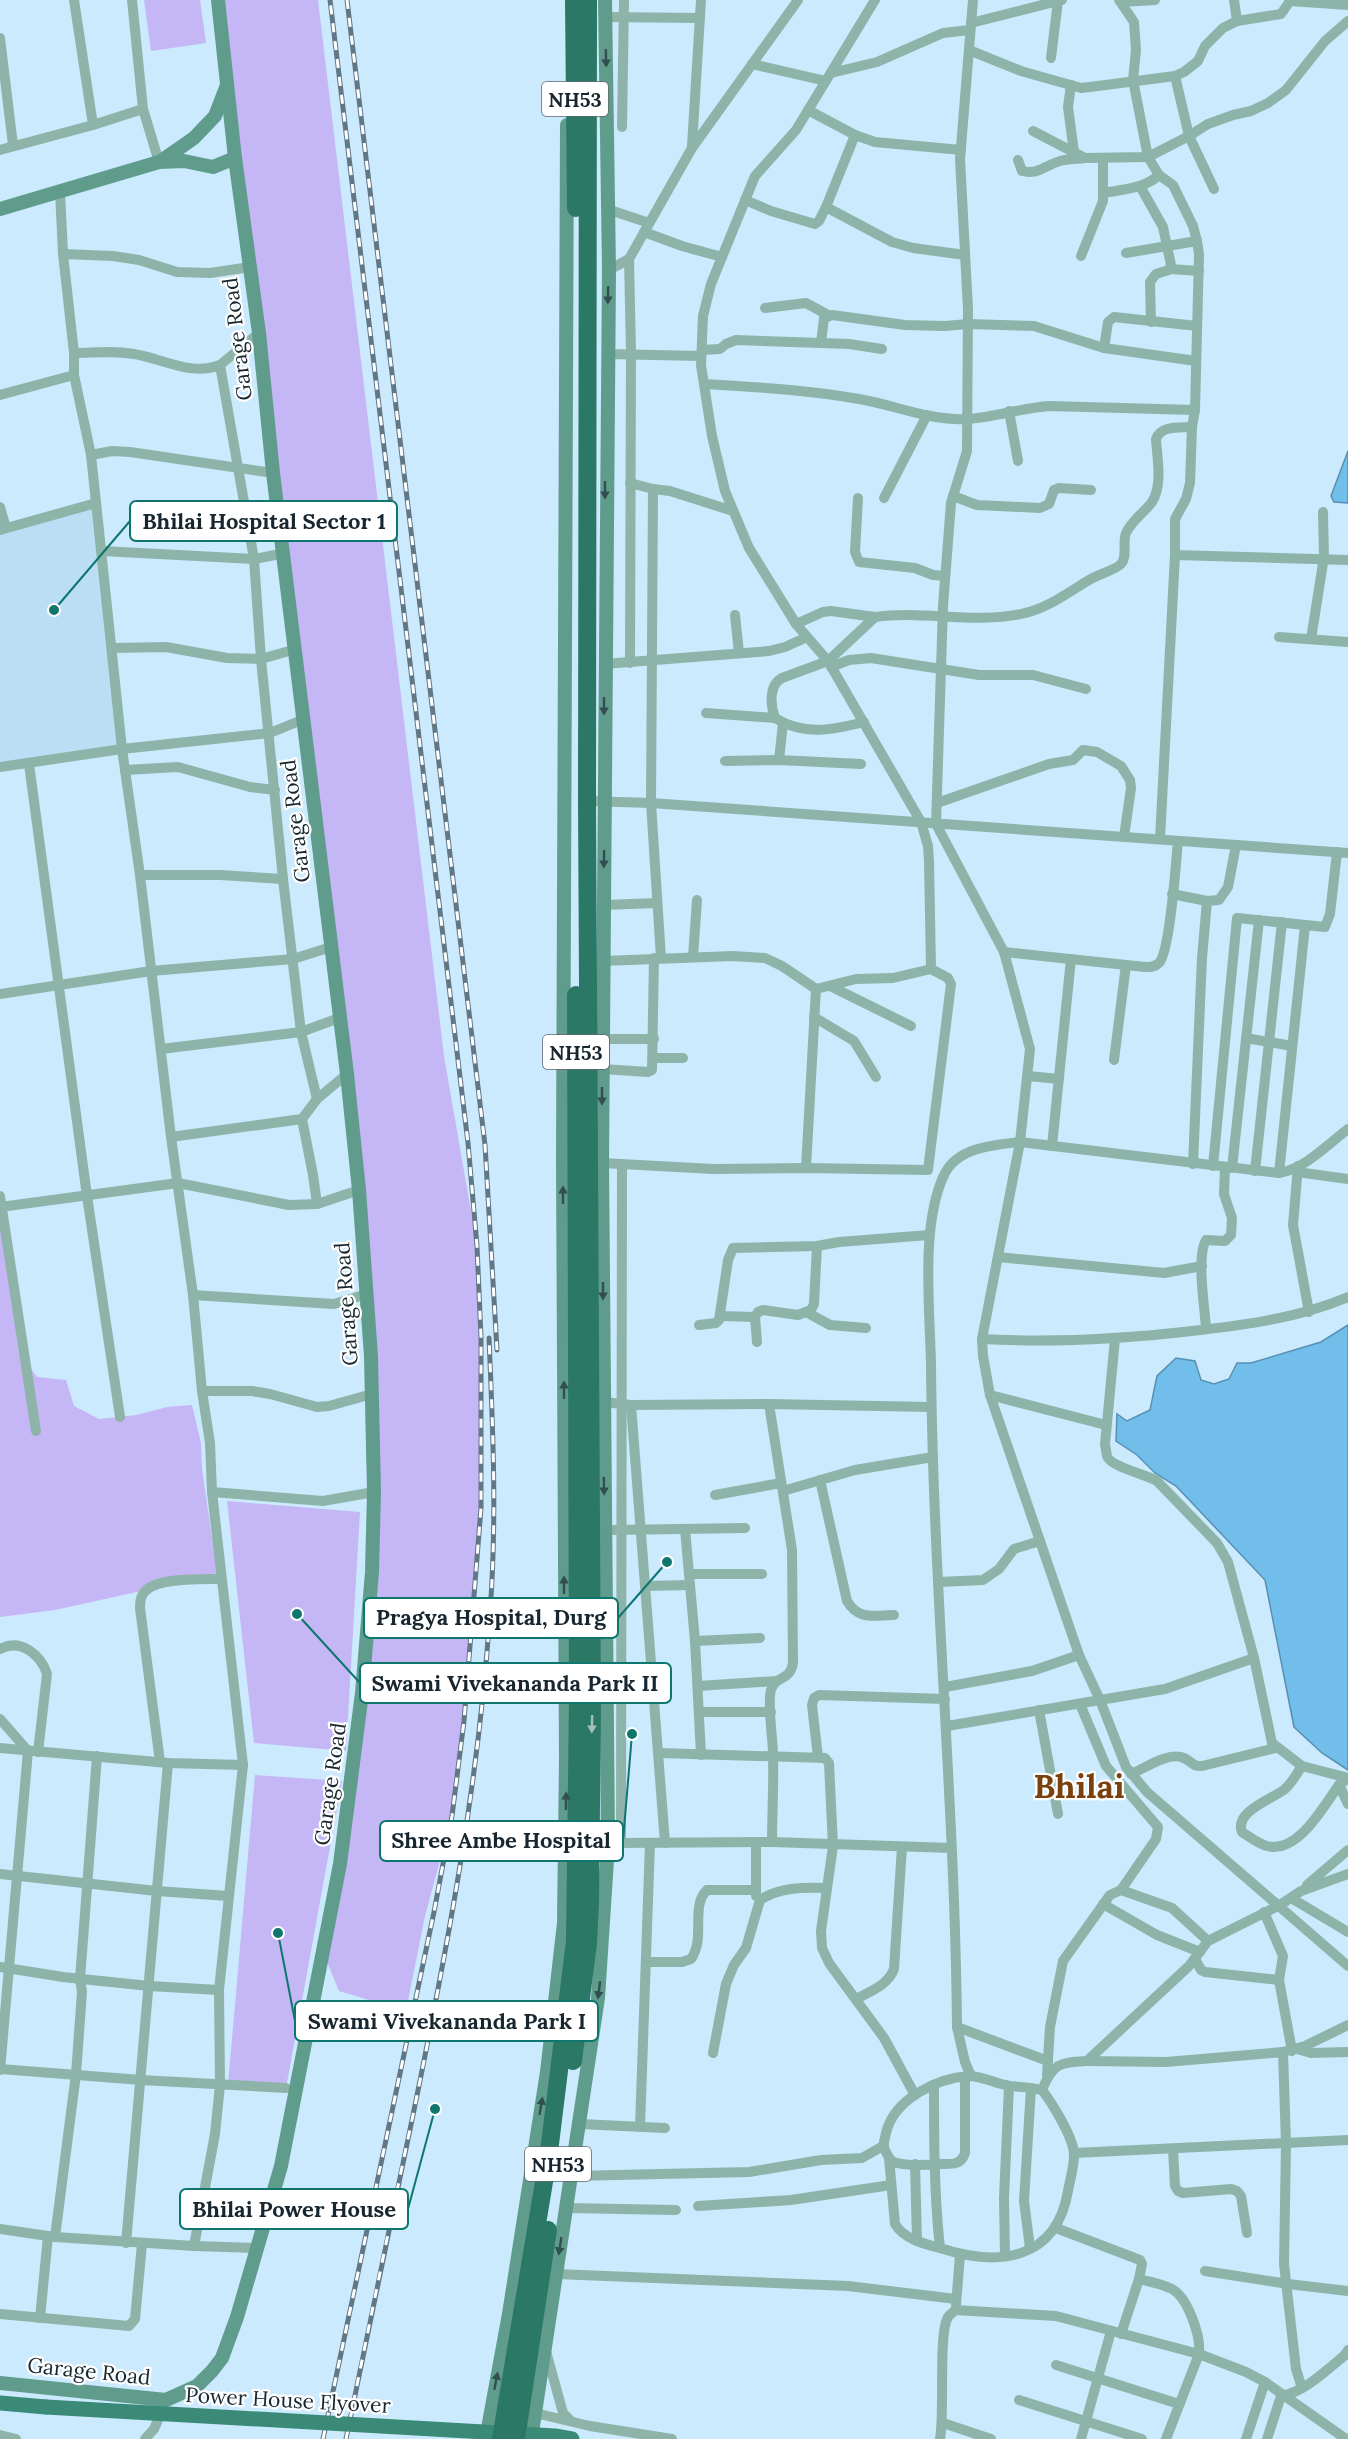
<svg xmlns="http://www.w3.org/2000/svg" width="1348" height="2439" font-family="Lora,serif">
	<rect width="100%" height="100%" fill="#cbeafd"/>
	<polygon fill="#bbdef5" points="96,503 122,749 0,767 0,530"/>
	<g fill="#c5b6f6">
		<polygon points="144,0 200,0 206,43 151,51"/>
		<polygon points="218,0 318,0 444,1056 477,1246 481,1337 481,1508 464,1721 452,1816 425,1916 406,2011 339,1991 323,1952 372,1572 367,1294"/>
		<polygon points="0,1221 19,1353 37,1377 66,1380 74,1406 99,1419 137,1415 167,1407 192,1405 201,1443 202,1469 217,1572 214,1575 55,1610 0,1617"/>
		<polygon points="227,1501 360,1512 346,1751 254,1743"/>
		<polygon points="255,1775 342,1781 286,2088 228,2085"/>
	</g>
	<g fill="#72beeb" stroke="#5790b3" stroke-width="1.5">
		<polygon points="1348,451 1348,503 1334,502 1331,496"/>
		<polygon points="1348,1325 1348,1770 1322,1753 1294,1727 1265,1580 1176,1486 1155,1473 1137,1455 1116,1441 1117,1414 1127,1421 1150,1410 1157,1376 1176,1358 1195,1361 1201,1380 1214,1384 1229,1379 1237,1363 1251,1363 1321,1342"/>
	</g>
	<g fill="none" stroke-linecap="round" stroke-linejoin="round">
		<g stroke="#8eb4a9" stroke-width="10">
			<polyline points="74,0 93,125"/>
			<polyline points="132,0 143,109 159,162"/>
			<polyline points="973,0 960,159 968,309 967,451 951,503 943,606 936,824 1004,952 1030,1049 1020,1142 982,1339 983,1356 990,1395 1079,1655 1100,1700 1126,1767 1147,1792 1348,1966"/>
			<polyline points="1119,0 1134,22 1136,50 1133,80 1148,157 1159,175 1173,185 1193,226 1197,241 1199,254 1195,410 1192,427 1190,483 1186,499 1175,519 1175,555 1160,839"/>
			<polyline points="1121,2 1155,0"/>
			<polyline points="605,17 700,18"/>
			<polyline points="1237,21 1281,14 1290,1 1348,5"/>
			<polyline points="971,23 1062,0"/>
			<polyline points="0,38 13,145"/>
			<polyline points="969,50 1021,71 1081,88 1090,87 1175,76 1184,72 1198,61 1205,46 1223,28 1237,21 1234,0"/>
			<polyline points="1051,58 1058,1"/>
			<polyline points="752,64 826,81"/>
			<polyline points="831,73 877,62 943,33 970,30"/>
			<polyline points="1175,76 1189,136 1214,189"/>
			<polyline points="1071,85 1068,107 1074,152"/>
			<polyline points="808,110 855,135 826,207 892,242 913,248 965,255"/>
			<polyline points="622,127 624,0"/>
			<polyline points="1033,131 1085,158 1148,157 1189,136 1208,124 1233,115 1251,111 1268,103 1286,90 1325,41 1348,21"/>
			<polyline points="855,135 875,142 961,150"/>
			<polyline points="692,146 701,0"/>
			<polyline points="0,150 93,125 143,109"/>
			<path d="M1018,160L1022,171C1038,175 1046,165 1060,161C1067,159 1077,159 1085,158"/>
			<polyline points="1140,186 1163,227 1171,265 1169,270 1156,274 1150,282 1151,322"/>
			<polyline points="60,191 63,254 74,353 74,375 91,455 122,749 140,875 171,1137 193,1295 202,1391 210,1443 212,1492 243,1765 219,1990 220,2085 215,2134 194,2246 257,2248"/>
			<path d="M1104,193C1123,189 1144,189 1159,175"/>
			<polyline points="745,200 771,211 815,224 819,221 826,207"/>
			<polyline points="613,211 649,223"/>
			<polyline points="644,232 682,246 722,257"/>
			<polyline points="1126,253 1197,241"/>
			<polyline points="63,254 113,256 139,260 177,272 210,273 250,267"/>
			<polyline points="1081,256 1103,201 1103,159"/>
			<polyline points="629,259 631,353 630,663"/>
			<polyline points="1170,269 1199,271"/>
			<polyline points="609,270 629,259 692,148 798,0"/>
			<polyline points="765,308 806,303 828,315"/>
			<polyline points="821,343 849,344 882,349"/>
			<polyline points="1104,348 1108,322 1114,317 1197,326"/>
			<polyline points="702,350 720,349 726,344 736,340 821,343 824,318 832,315 905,325 945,326 968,324 1034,326 1104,348 1196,361"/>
			<path d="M74,353C95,353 118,350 139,355C165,360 193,376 220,365L259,333"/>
			<polyline points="607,354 701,356"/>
			<polyline points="220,365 254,559 261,659 283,879 301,1032 317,1099"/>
			<path d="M704,384C756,387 808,390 859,399C895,405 930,421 967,419C992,418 1021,408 1049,406L1195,410"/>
			<polyline points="0,395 74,375"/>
			<polyline points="1009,411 1018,461"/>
			<polyline points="91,455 112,451 130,452 273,473"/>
			<polyline points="630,483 653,489"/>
			<polyline points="953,496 977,505 1040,508 1049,504 1054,490 1059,488 1091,490"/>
			<polyline points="858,498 855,552 859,562 915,568 933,575 945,576"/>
			<polyline points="884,498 927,415"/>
			<polyline points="0,507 6,528"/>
			<polyline points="0,530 96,503"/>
			<polyline points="102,551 254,559 285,553"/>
			<polyline points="1175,555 1348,560"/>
			<polyline points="735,615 739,653"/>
			<polyline points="796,624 823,612 831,611 875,617"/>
			<polyline points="1279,637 1348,642"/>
			<polyline points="1311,639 1324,557 1323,512"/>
			<polyline points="112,648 166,647 227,658 261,659 296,649"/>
			<polyline points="604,664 769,651 785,647 807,637"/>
			<polyline points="831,667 849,660 871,658 979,675 1033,675 1086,689"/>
			<polyline points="706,713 775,718"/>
			<path d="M864,722C833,730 804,736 775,718C770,704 769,685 782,678L828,661L875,617C924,610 976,625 1025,613C1048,608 1069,592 1089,580C1097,575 1117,569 1121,564C1128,556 1122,543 1126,533C1132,520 1144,513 1152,502C1163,485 1157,457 1156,439C1161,425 1179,428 1192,427"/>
			<polyline points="779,760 783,723"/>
			<polyline points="725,761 779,760 861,764"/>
			<polyline points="29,764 87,1196 120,1417"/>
			<polyline points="0,767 122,749 270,733 304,719"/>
			<polyline points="125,770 178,767 250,787 275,790"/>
			<polyline points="587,801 651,803 1348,853"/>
			<polyline points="937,803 1049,764 1073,760 1083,750 1097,752 1121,766 1130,780 1131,788 1124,837"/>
			<polyline points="140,875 220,875 283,879"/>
			<polyline points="1172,894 1207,901"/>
			<polyline points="604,905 657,903"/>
			<path d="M1004,952L1145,967C1150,967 1155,967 1159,963C1170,952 1176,861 1178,841"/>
			<polyline points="693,957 697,900"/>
			<polyline points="661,958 651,803 653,489 670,491 733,511"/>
			<polyline points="603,961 733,956 765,958 782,966 816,989 856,979 893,978 931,969"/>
			<polyline points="830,986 911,1026"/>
			<polyline points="0,994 151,971 293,959 331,947"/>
			<polyline points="814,1017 854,1041 876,1077"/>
			<polyline points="1246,1038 1292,1046"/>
			<polyline points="602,1039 654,1039"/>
			<polyline points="161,1049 301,1032 339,1018"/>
			<polyline points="654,1058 683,1058"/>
			<polyline points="1114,1060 1126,965"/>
			<polyline points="602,1069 648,1072 652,1070 654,958"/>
			<polyline points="1028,1076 1059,1079"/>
			<polyline points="302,1119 313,1175 317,1204"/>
			<polyline points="171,1137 302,1119 317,1099 347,1074"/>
			<polyline points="1052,1146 1071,959"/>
			<polyline points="602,1163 713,1169 806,1168 928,1170 951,984 948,978 931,969 929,861 928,846 921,822 828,661 796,624 749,548 725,491 712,436 701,365 703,316 711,284 755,176 796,130 875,0"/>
			<polyline points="1193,1164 1202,958 1207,901 1219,900 1228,887 1236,845"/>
			<polyline points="1213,1166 1237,918 1325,927 1330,914 1337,852"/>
			<polyline points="1298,1166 1293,1225 1309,1312"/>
			<polyline points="806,1168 816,989"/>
			<polyline points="1232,1168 1259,920"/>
			<polyline points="1255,1171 1282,922"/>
			<polyline points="1297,1172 1348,1179"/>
			<polyline points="1279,1173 1305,926"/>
			<polyline points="0,1196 36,1431"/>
			<polyline points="0,1207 178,1183 289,1205 317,1204 359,1190"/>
			<polyline points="998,1257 1164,1273 1202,1266"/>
			<polyline points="193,1295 334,1304 367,1294"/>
			<polyline points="808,1313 830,1325 866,1328"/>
			<polyline points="720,1316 755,1317"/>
			<polyline points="699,1325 716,1323 719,1320 728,1260 733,1248 817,1246 839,1242 929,1235"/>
			<path d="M1206,1329C1205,1308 1196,1257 1206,1240L1225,1241L1231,1235L1232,1218L1224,1194L1225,1167"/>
			<path d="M982,1339C1053,1343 1122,1339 1192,1331C1246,1325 1298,1318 1348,1297"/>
			<path d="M1115,1339L1105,1444C1106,1448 1106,1455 1108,1458C1115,1468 1145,1474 1157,1481L1217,1543L1228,1562L1254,1658L1272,1743L1302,1766L1348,1778"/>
			<polyline points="757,1342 755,1317 758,1312 763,1310 798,1315 811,1310 814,1304 817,1246"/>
			<polyline points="202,1391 252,1391 270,1394 317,1407 329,1406 372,1394"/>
			<polyline points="990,1395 1106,1425"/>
			<polyline points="604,1402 631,1405 769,1404 931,1407"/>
			<path d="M769,1404L792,1550L793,1663C790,1682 775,1675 771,1690C767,1702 773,1739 773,1754C774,1784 772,1813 772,1842"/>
			<polyline points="631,1405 665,1843"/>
			<path d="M820,1480L847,1601C859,1621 874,1615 894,1615"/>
			<polyline points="783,1491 855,1470 933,1457"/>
			<polyline points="212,1492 323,1501 374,1492"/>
			<polyline points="715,1495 781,1483"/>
			<polyline points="685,1529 695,1641 701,1755"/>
			<polyline points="614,1530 745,1528"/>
			<polyline points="689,1574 762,1574"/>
			<polyline points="939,1582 983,1580 999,1569 1014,1549 1040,1541"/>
			<polyline points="646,1586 690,1585"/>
			<polyline points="695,1641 760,1638"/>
			<path d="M0,1649C21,1638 41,1655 47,1674L38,1752"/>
			<polyline points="698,1686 777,1681"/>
			<polyline points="945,1687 1032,1671 1079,1655"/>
			<polyline points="1080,1704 1106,1766 1158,1827 1156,1839 1121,1890"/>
			<polyline points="1039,1710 1058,1814"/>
			<polyline points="699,1712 771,1712"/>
			<polyline points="0,1719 28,1751 0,2070"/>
			<polyline points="947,1726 1165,1689 1254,1658"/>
			<polyline points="0,1748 168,1763 243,1765"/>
			<polyline points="659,1753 825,1758 829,1763 833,1846 821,1931 822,1948 829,1963 884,2038 915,2095"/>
			<polyline points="818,1757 812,1705 814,1698 819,1695 945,1699"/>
			<path d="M160,1762L140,1608C140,1603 140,1598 143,1594C152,1577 204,1579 221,1579"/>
			<path d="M1302,1766C1297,1773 1292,1783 1285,1789C1273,1799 1234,1811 1242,1832C1250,1837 1258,1844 1267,1846C1298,1854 1323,1807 1339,1785L1347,1779"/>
			<path d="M1131,1774C1144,1769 1166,1753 1181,1757C1191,1759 1191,1767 1202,1766L1276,1748"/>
			<polyline points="1339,1785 1348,1804"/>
			<polyline points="616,1843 772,1842 951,1848"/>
			<polyline points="621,1843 622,1164"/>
			<polyline points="0,1874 157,1891 228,1896"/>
			<polyline points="1307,1885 1348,1850"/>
			<polyline points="756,1896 756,1843"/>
			<polyline points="1291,1898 1348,1932"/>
			<polyline points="1103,1904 1157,1935 1200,1952"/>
			<polyline points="1264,1912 1283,1956 1279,1980 1292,2051"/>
			<polyline points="1195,1959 1201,1970 1205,1972 1279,1980"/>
			<path d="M647,1962H682L691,1959C706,1938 690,1906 707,1890H756"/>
			<polyline points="0,1967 63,1977 149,1986 219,1990"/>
			<path d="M856,1999C871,1991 888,1985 894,1969L902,1847"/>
			<polyline points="957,2027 1048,2061"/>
			<polyline points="1297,2049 1311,2053 1348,2052"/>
			<polyline points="1283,2052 1286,2144 1284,2264 1296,2369 1302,2388"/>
			<path d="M713,2053L726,1984L734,1965L746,1948L760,1900C780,1887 804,1887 827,1888"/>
			<polyline points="1087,2061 1166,2062 1283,2052 1305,2046 1348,2025"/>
			<polyline points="0,2069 141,2080 286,2088"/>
			<polyline points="1047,2075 1050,2027 1063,1961 1110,1895 1121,1890 1172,1908 1208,1941"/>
			<path d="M971,2076L965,2062L957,2027C955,1806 933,1586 931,1365C930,1309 920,1223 945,1173C959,1147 994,1145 1020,1142L1279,1173C1305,1169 1328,1144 1348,1129"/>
			<path d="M934,2085C934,2139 934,2194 940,2248C998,2267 1056,2261 1068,2191C1070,2180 1074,2167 1074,2155C1074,2138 1052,2103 1042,2090C1031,2087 1020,2087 1010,2086C996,2084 982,2076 969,2076C937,2078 894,2099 886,2133C885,2139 882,2144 885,2150C888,2156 890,2162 897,2163C909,2166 926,2165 939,2164C950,2164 961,2166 965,2153V2077"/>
			<path d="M1042,2090C1053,2063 1059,2063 1087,2061L1189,1966L1208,1941L1280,1905L1301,1891L1348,1874"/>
			<polyline points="580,2124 665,2128"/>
			<polyline points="640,2127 650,1843"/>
			<polyline points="1173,2149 1175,2186 1178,2191 1183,2193 1231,2189 1237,2191 1241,2196 1247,2233"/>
			<polyline points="1074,2153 1348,2140"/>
			<path d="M889,2158L895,2224C904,2239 924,2244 940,2248"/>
			<polyline points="915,2164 917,2241"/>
			<polyline points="572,2176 749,2172 821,2160 862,2158 883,2146"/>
			<polyline points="698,2206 791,2200 891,2185"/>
			<polyline points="567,2208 676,2210"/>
			<path d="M1056,2228L1140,2260L1142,2264L1139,2279C1150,2282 1162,2284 1172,2289C1188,2298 1201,2336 1199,2354L1166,2439"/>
			<polyline points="0,2229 55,2237 194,2246"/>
			<polyline points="55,2237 76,2074 82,1992 80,1979 97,1756"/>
			<polyline points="126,2243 168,1763"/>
			<polyline points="1030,2248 1024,2201 1031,2088"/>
			<polyline points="1005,2256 1004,2198 1009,2086"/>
			<polyline points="1205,2271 1288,2284 1348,2291"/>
			<polyline points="556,2274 848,2286 956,2299"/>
			<polyline points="956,2305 960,2255"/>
			<polyline points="0,2314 129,2326 135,2319 142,2244"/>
			<polyline points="40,2318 48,2236"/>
			<polyline points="1121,2334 1139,2279"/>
			<polyline points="546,2351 563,2413 570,2420"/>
			<polyline points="1056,2365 1179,2404"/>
			<polyline points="1019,2400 1142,2439"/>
			<polyline points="535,2413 590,2426 672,2439"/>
			<polyline points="943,2423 991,2439"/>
			<polyline points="0,2435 16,2439"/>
			<polyline points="145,2439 154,2429 163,2409"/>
			<path d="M940,2439C945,2412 938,2334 948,2317C950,2314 953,2313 955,2310L1056,2316L1199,2354L1246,2372L1265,2382L1346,2439"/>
			<polyline points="1081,2439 1111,2331"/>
			<polyline points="1246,2439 1265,2382"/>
			<path d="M1267,2439L1281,2396C1305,2392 1325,2371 1344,2356L1348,2350"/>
		</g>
		<g stroke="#609c8c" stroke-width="14">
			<polyline points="161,161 194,138 215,116 227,85"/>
			<polyline points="0,209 159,162 184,161 213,167 235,158"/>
			<polyline points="0,2383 166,2400 197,2386 212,2371 222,2358 237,2317 281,2166 340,1864 362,1693 372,1572 374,1492 371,1356 359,1190 347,1074 273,473 259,333 235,158 218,0"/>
			<polyline points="486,2439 509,2314 547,2072 564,1923 566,1759 563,1160 567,125"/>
			<polyline points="531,2439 598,1998 608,1844 602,1163 609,270 605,0"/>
		</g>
		<polyline stroke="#3a8a77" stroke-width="15" points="0,2403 46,2407"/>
		<g stroke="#2c7866" stroke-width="18">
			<polyline points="574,0 576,208"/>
			<polyline points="588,0 587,801 592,1709 590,1903 588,1943"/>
			<polyline points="575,1941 578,1700 576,995"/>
		</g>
		<g stroke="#627785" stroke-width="5">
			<g id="rail">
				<polyline points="347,0 485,1145 497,1350"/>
				<polyline points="323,2439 434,1912 452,1816 464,1721 481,1508 481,1337 477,1246 468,1143 330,0"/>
				<path d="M346,2439C368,2331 390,2223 413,2115C447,1949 479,1782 490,1612C497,1521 493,1430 489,1338"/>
			</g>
		</g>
		<use href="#rail" stroke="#fff" stroke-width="3" stroke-dasharray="9" stroke-linecap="butt"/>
		<polyline stroke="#3a8a77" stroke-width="15" points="46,2407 555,2436 572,2439"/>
		<g stroke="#2c7866" stroke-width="18">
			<polyline points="573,2061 588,1943"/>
			<polyline points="501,2439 549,2152 575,1941"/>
			<polyline points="516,2439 548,2230"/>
		</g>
	</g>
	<defs><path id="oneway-solid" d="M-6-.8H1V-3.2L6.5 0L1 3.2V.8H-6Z" transform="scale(1.5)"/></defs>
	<g fill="#314f50">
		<use href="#oneway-solid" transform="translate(606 58) rotate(89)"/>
		<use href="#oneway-solid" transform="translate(608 295) rotate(91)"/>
		<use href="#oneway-solid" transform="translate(605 490) rotate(90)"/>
		<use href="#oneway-solid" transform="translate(604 706) rotate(90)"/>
		<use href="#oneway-solid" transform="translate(604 859) rotate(91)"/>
		<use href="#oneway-solid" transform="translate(602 1096) rotate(90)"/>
		<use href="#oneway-solid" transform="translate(563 1195) rotate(-90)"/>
		<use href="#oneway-solid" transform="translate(603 1291) rotate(90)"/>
		<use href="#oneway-solid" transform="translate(564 1390) rotate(-90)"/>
		<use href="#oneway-solid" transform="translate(604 1486) rotate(89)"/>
		<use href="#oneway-solid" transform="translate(564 1585) rotate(-90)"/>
		<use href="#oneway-solid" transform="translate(566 1801) rotate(-89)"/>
		<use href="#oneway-solid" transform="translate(599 1990) rotate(97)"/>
		<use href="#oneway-solid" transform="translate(541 2106) rotate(-80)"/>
		<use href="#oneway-solid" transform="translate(560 2246) rotate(99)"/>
		<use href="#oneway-solid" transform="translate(496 2381) rotate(-79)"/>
	</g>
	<use fill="#a0c2ba" href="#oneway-solid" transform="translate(592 1724) rotate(91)"/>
	<g text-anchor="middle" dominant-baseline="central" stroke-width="4.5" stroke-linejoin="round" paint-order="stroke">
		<g fill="#fff" stroke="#5d676d" stroke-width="1.5">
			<rect x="542" y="82" width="66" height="34" rx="4.5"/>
			<rect x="543" y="1035" width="66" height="34" rx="4.5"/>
			<rect x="525" y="2147" width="66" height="34" rx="4.5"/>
		</g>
		<g font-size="20" font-weight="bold" fill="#17262f">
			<text x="575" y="99">NH53</text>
			<text x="576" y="1052">NH53</text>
			<text x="558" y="2164">NH53</text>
		</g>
		<g font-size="21" fill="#17262f" stroke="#fff">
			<text transform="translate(237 339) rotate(-97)">Garage Road</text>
			<text transform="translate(295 821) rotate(-97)">Garage Road</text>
			<text transform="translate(346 1304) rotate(-94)">Garage Road</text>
			<text transform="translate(330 1784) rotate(-82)">Garage Road</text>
			<text transform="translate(89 2371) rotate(6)">Garage Road</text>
			<text transform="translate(288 2400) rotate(3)">Power House Flyover</text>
		</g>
		<g font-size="33" font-weight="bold" fill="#7a400e" stroke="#fff">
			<text x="1079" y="1786">Bhilai</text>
		</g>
	</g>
	<path fill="none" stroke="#0f766e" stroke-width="2" d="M54 610L130 521M667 1562L618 1618M297 1614L360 1683M632 1734L623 1841M278 1933L295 2021M435 2109L408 2209"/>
	<g fill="#0f766e" stroke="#fff" stroke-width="2">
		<circle cx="54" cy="610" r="6"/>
		<circle cx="667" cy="1562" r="6"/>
		<circle cx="297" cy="1614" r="6"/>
		<circle cx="632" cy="1734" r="6"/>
		<circle cx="278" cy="1933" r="6"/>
		<circle cx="435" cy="2109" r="6"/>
	</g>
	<g fill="#fff" stroke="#0f766e" stroke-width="2">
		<rect x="130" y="501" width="267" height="40" rx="6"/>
		<rect x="364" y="1598" width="254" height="40" rx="6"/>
		<rect x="360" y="1663" width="311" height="40" rx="6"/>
		<rect x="380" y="1821" width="243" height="40" rx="6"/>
		<rect x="295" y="2001" width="303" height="40" rx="6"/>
		<rect x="180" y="2189" width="228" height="40" rx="6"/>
	</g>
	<g font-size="22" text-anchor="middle" font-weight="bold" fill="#17262f">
		<text x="264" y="529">Bhilai Hospital Sector 1</text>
		<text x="491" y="1625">Pragya Hospital, Durg</text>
		<text x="515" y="1691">Swami Vivekananda Park II</text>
		<text x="501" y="1848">Shree Ambe Hospital</text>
		<text x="447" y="2029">Swami Vivekananda Park I</text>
		<text x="294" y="2217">Bhilai Power House</text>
	</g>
</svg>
